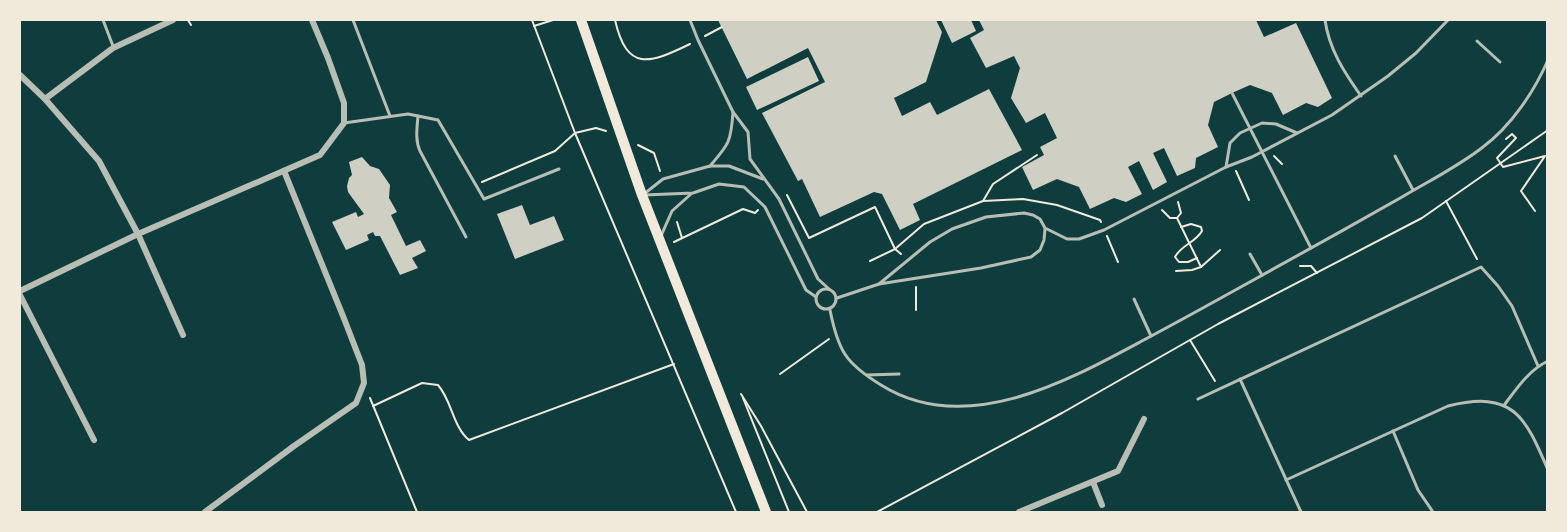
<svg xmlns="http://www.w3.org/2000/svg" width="1567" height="532" font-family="'Noto Sans',sans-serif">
	<rect width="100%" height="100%" fill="#0f3d3e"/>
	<g fill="#cfcfc3">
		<polygon points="718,20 936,20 942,32 926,82 894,98 902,116 930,102 937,115 989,89 1022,150 913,204 920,220 900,230 882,194 874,192 820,217 802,179 798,181 762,113 825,82 808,48 747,79"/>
		<polygon points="941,20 971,20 976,31 952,43"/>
		<polygon points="979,20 1256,20 1264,37 1296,23 1332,98 1318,107 1306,103 1283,115 1272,93 1250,85 1232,93 1214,102 1208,125 1218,147 1196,158 1195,168 1177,176 1164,148 1153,153 1167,182 1153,190 1139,161 1128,167 1142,194 1126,202 1114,198 1090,209 1079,187 1057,179 1033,190 1022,167 1044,155 1040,147 1057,138 1045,113 1026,123 1011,98 1020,68 1014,56 986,68 970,38 984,30"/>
		<polygon points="808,57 819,81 757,110 746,87"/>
		<polygon points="362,157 370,166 379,169 390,185 389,198 397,212 391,215 406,246 420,240 426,251 412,258 418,268 400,275 380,236 375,236 373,232 367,235 369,240 346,250 332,222 356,212 358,217 364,214 348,192 347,186 349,178 352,175 349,162"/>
		<polygon points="522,205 530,225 554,216 564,240 515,259 497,214"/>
	</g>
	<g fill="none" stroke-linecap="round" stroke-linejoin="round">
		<g stroke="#f1e9da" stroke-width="2">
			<polyline points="188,20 191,25"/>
			<polyline points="532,20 575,133 736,512"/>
			<path d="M615,20C627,72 649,64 690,44"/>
			<polyline points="534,26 553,20"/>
			<polyline points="705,36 722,27"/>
			<polyline points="1506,139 1512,134 1516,138 1497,158 1503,167 1545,156 1521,191 1535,211"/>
			<polyline points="638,145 654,153 660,171"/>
			<polyline points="1274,156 1282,164"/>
			<polyline points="1236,171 1249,200"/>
			<polyline points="482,182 555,151 575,133 596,128 606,131"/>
			<polyline points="787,195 809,238 875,207 895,249 901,254"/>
			<polyline points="983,201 993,184 1037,155"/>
			<polyline points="1446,201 1477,259"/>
			<polyline points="1162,210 1170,218 1177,218 1181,213 1178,202"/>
			<polyline points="1177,218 1201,267"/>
			<polyline points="677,222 682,238"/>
			<path d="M1181,227L1191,224L1201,227L1202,231C1195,243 1181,245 1175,257L1179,262H1188L1197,258"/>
			<polyline points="1107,236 1118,262"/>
			<polyline points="674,242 743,209 755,213 758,210"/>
			<polyline points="870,261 895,249 924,224 983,201 1023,199 1057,205 1100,220 1101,222"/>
			<polyline points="1300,266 1311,266 1317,273"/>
			<polyline points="1176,271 1192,270 1201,267 1220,250"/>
			<polyline points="916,287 916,310"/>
			<polyline points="1190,340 1215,381"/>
			<polyline points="780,374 829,339"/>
			<polyline points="741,394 761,426 807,512"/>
			<polyline points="370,398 417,512"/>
			<polyline points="743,398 789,512"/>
			<path d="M373,406L422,383L438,385C452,401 453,427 469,440L674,364"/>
			<polyline points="877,512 1062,413 1218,324 1422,218 1548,130"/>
		</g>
		<g stroke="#b8beb3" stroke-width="3">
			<polyline points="103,20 113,46"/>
			<polyline points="353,20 390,116"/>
			<polyline points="690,20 698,40 733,112 748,132 750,159 779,199 818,279 829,289"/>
			<path d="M1325,20C1329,49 1344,72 1361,96"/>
			<polyline points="1477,41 1500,62"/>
			<polyline points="1232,93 1311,248"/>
			<path d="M418,116C417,128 415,140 420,151L466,237"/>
			<polyline points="344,123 408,114 438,120 484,199 559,169"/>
			<polyline points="1395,156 1413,190"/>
			<path d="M710,166C729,144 731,142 733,112"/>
			<polyline points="1226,167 1230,143 1240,133 1262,123 1276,124 1297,133"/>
			<polyline points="644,194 663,179 710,166 729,166 763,179"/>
			<polyline points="644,195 693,193 719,184 744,187 765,207 806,290 816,297"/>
			<polyline points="661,236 672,211 691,194"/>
			<polyline points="1250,254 1262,275"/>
			<polyline points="879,284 930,242 952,229 986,217 1024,213 1033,215 1040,219 1045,228 1067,239 1079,239 1104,230 1226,167 1252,157 1332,115 1388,76 1416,53 1448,20"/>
			<circle cx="826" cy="299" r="10"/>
			<polyline points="837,298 879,284 981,268 1031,257 1040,250 1044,240 1045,229"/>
			<polyline points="1134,299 1151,336"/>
			<path d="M830,310C838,350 845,363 881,385C964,437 1064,383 1140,342C1176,323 1212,303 1248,283C1299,255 1351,226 1402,197C1429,181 1459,166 1483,147C1511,126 1534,92 1548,60"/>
			<polyline points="867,375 899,374"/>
			<polyline points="1240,379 1301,512"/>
			<polyline points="1198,399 1481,267 1498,286 1512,306 1538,366"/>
			<path d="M1505,404C1517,388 1529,370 1548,361"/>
			<polyline points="1393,431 1418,490 1433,512"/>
			<path d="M1286,480L1448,406C1513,390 1525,416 1548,470"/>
		</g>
		<g stroke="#b8beb3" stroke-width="6">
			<polyline points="20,75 45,99 99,161 138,234 183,335"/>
			<polyline points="45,99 113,48 173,20"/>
			<polyline points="20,291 138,234 320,155 344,123 344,103 328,58 312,20"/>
			<polyline points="20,295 94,440"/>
			<polyline points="1093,482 1102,505"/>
			<polyline points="205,512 294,446 356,403 364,383 362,365 343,316 284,171"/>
			<polyline points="1019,512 1118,471 1144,419"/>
		</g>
		<polyline stroke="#f1e9da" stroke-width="10" points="581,20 642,195 766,512"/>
	</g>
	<rect width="1567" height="532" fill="none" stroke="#f1e9da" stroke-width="42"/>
</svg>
